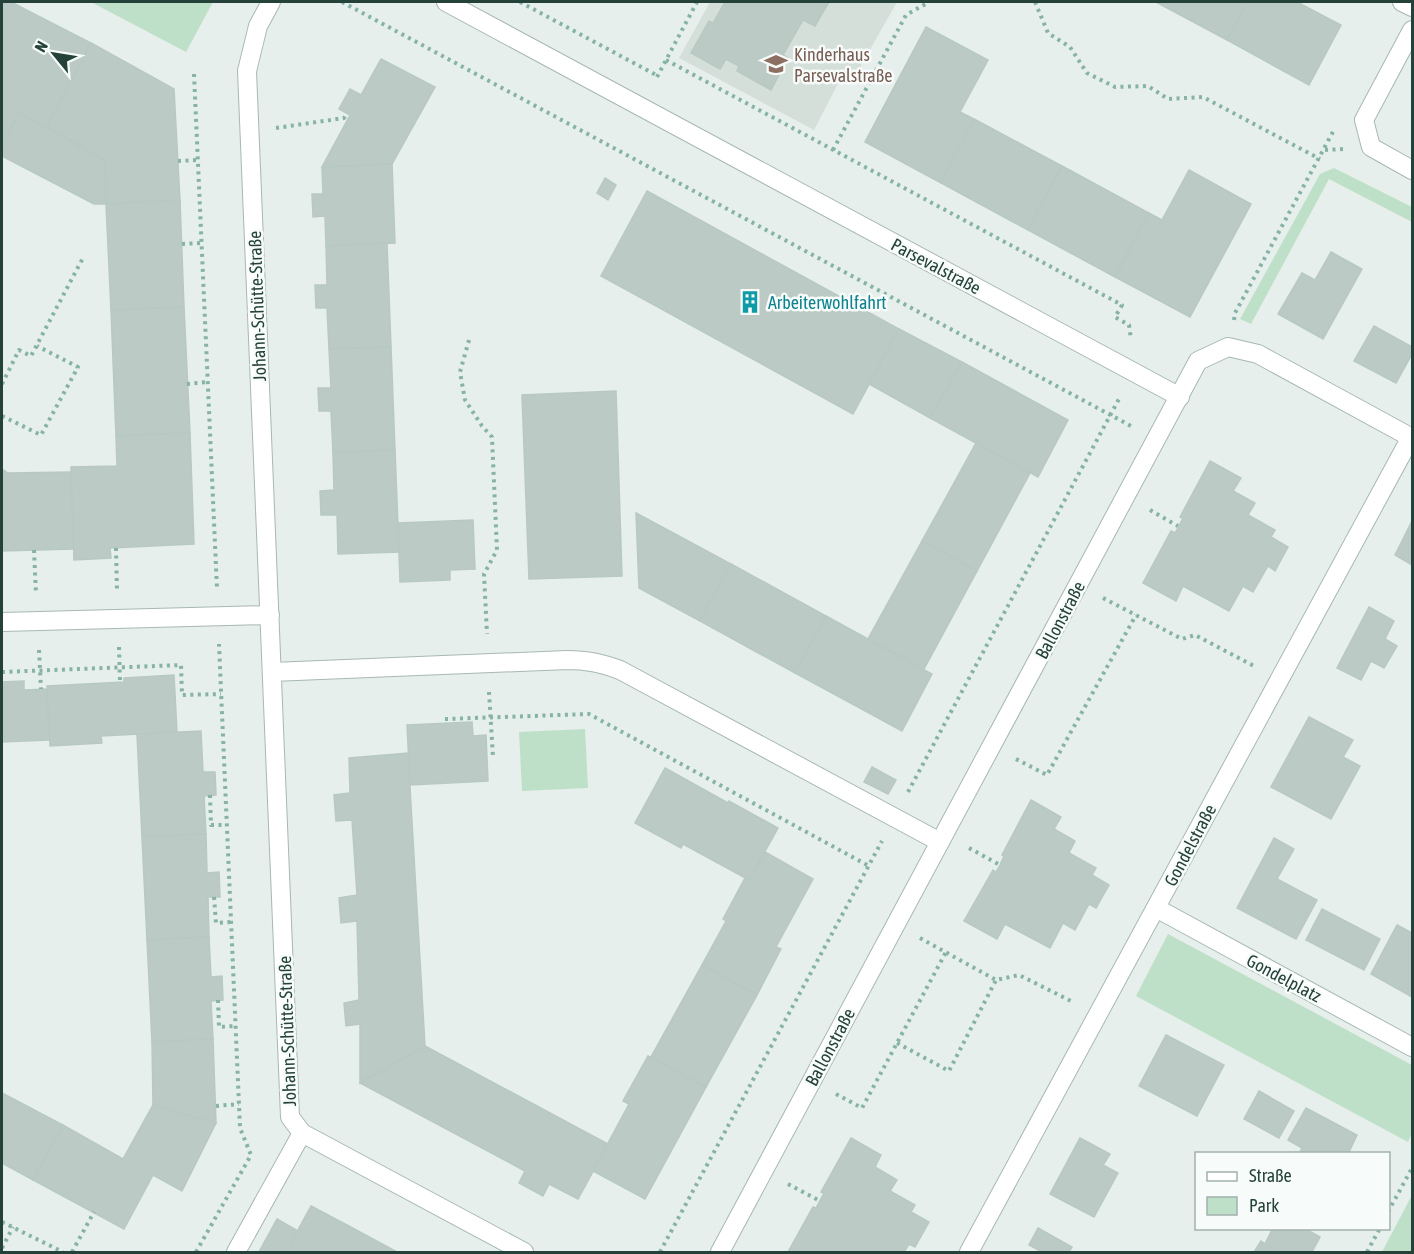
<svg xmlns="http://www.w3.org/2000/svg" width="1414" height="1254" font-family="'Asap Condensed',sans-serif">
	<rect width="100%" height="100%" fill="#e6efeb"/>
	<polygon fill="#d4dfda" points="710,2 897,2 859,69 842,76 814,130 679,58"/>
	<g fill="#bfe0c8">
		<polygon points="91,2 213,2 186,52"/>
		<polygon points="1334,168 1412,207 1412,222 1329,179 1251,324 1240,319 1320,174"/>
		<polygon points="585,729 588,788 522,791 519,732"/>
		<polygon points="1168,934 1412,1065 1412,1133 1408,1142 1136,996"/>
		<polygon points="1412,1195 1412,1252 1382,1252"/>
	</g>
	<g fill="#bbcac4" stroke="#b8c9c2" stroke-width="1.5">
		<polygon points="2,2 11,2 91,43 47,127 19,113 2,147"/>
		<polygon points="725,2 829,2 815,26 803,20 783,55 788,58 771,90 737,71 739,66 726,59 720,69 691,53 709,21 713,23"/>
		<polygon points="1156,2 1248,2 1227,40"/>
		<polygon points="1248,2 1297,2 1341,25 1309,85 1227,40"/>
		<polygon points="926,27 988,60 960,112 974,119 941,183 865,142"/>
		<polygon points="91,43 174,89 180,200 106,204 105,160 47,127"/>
		<polygon points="381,59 435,87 392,164 322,167 350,115 339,109 350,89 361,95"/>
		<polygon points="19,113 105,160 106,204 94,204 2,156 2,147"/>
		<polygon points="974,119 1062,166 1028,230 941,183"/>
		<polygon points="392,164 395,243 326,246 325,216 313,217 312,194 323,194 322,167"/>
		<polygon points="1062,166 1149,213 1115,277 1028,230"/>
		<polygon points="1189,170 1251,204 1190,317 1115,277 1149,213 1162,220"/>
		<polygon points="605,178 616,185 608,200 597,193"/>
		<polygon points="647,191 899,329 853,414 601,276"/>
		<polygon points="180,200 184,307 111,310 106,204"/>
		<polygon points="387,243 391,347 329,349 327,308 316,308 315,285 327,285 326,246"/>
		<polygon points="1331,252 1362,269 1323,339 1278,314 1302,273 1315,280"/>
		<polygon points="184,307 190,433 116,436 111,310"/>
		<polygon points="1374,326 1412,347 1412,354 1396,383 1354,361"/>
		<polygon points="899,329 962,362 930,418 869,384"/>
		<polygon points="391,347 395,450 333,453 331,411 319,411 318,388 331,388 329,349"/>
		<polygon points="962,362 1068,420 1038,477 930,418"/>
		<polygon points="616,391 622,576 529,579 522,395"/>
		<polygon points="190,433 194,544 110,548 111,558 74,560 71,467 117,466 116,436"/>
		<polygon points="976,443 1030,473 977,571 922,541"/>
		<polygon points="395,450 399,552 338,554 337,515 321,515 320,491 334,490 333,453"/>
		<polygon points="1210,461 1241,478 1233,491 1255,503 1248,515 1275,530 1271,537 1288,547 1275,571 1268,566 1253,592 1243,586 1229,611 1183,586 1176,601 1143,583 1171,531 1175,533 1183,518 1180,517"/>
		<polygon points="2,469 8,473 71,472 73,549 2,551"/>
		<polygon points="636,513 731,564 700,621 639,588"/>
		<polygon points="473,520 475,569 450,570 450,580 400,582 398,523"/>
		<polygon points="1412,521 1412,565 1395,555"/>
		<polygon points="922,541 977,571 924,669 868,639"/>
		<polygon points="731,564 826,616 795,673 700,621"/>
		<polygon points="1369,607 1394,621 1385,639 1397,646 1384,668 1371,661 1361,680 1337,668"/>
		<polygon points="826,616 932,674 902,731 795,673"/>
		<polygon points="174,675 177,732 101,736 102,743 50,746 47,686 124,682 124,678"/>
		<polygon points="24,681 24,690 47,689 49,740 2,742 2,682"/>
		<polygon points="1309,717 1353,740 1343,757 1360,766 1331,819 1271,787"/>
		<polygon points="472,722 473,736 486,735 488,781 410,785 407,725"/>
		<polygon points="201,731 203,772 215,772 216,795 204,796 206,834 142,837 137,734"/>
		<polygon points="408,753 425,1046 360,1083 360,1024 346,1026 344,1003 359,1000 357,921 341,923 339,898 357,895 352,820 336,821 334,795 350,793 349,758"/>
		<polygon points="872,767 896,780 888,794 864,782"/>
		<polygon points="665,768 728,803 729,801 778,828 749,880 683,844 681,848 635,823"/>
		<polygon points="1031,800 1061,817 1054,829 1075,841 1069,853 1096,868 1092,875 1109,885 1096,908 1089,904 1075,930 1063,923 1050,948 1005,924 997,939 964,921 993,870 996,872 1000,865 1004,856 1002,855"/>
		<polygon points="206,834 207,873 219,872 220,897 208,897 209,937 147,940 142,837"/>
		<polygon points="1274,838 1294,849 1277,879 1317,900 1296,939 1237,908"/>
		<polygon points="765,852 813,879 776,947 781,949 757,995 702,965 726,921 723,919 745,878 749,880"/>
		<polygon points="1322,909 1380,939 1364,970 1306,940"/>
		<polygon points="1397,925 1412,933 1412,997 1371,974"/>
		<polygon points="209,937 211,977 222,976 223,1000 211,1001 213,1039 152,1042 147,940"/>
		<polygon points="702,965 757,995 706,1087 651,1057"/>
		<polygon points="1166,1035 1224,1065 1197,1116 1139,1086"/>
		<polygon points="213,1039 216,1123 153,1105 152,1042"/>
		<polygon points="425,1046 608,1144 578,1199 549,1184 543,1196 519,1183 525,1171 360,1083"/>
		<polygon points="648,1056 706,1087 645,1199 593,1171 629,1104 623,1101"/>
		<polygon points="1259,1091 1294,1111 1279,1138 1244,1119"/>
		<polygon points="2,1093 63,1125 33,1180 2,1163"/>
		<polygon points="153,1105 216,1123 182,1191 153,1175 124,1229 33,1180 63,1125 123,1159"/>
		<polygon points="1306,1108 1357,1135 1348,1154 1299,1154 1302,1148 1288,1140"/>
		<polygon points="851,1138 881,1155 875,1167 897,1180 890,1191 915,1205 911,1212 929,1222 915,1247 909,1244 904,1252 788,1252 813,1207 816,1208 824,1193 821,1192"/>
		<polygon points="1080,1138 1110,1154 1103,1165 1118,1173 1094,1217 1050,1194"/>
		<polygon points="311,1206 345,1224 397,1252 286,1252"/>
		<polygon points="277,1219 298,1231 286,1252 259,1252"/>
		<polygon points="1038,1228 1072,1247 1069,1252 1042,1252 1029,1245"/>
		<polygon points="1273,1228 1304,1228 1320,1237 1312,1252 1282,1252 1265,1244"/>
		<polygon points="1261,1241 1265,1244 1282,1252 1254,1252"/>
	</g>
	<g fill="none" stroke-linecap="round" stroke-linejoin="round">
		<g stroke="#a8b8b2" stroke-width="20">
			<polyline id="service" points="236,1252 302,1133"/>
		</g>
		<g stroke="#a8b8b2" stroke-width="20">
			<g id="minor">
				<polyline points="271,2 258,26 247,71 290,1117 302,1133 524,1252"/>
				<polyline points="446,2 1180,397"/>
				<polyline points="1402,2 1412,7"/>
				<polyline points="1412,30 1364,120 1371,147 1412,170"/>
				<polyline points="2,622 270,615"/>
				<path d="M272,672L567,660C587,660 601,663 620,670L940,842"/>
				<polyline points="1156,908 1412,1047"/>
				<polyline points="720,1252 1198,361 1228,347 1258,354 1412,438"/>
				<polyline points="969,1252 1411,437"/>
			</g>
		</g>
		<g stroke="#86b3a5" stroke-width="4" stroke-dasharray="3 4.5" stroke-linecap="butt">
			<polyline points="342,2 1131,426"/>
			<polyline points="520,2 658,76"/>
			<polyline points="1035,2 1048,33 1070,47 1087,73 1115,87 1148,86 1168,99 1203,97 1320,159"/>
			<polyline points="666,60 1122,305 1115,317 1129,325 1131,339"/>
			<polyline points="194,74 217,589"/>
			<polyline points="657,77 697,2"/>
			<polyline points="276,128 344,118 347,113"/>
			<polyline points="833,150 906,15 929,2"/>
			<polyline points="1325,150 1344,149"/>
			<polyline points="178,161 198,160"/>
			<polyline points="182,244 201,243"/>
			<polyline points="1234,320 1235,313 1335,128"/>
			<polyline points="469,340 460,372 465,400 482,426 492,437 497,550 484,574 487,634"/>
			<polyline points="2,384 19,350 31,356 84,256"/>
			<polyline points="187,384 208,382"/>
			<polyline points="2,416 41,435 78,367 37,346"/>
			<polyline points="1150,510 1178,526"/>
			<polyline points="116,548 117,591"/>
			<polyline points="34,550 36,594"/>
			<polyline points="1103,598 1182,639 1195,635 1254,666"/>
			<polyline points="119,647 120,682"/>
			<polyline points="39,650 41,689"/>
			<polyline points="2,672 181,665 182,695 221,694"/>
			<polyline points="489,692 493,757"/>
			<polyline points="445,719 589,714 869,866"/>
			<polyline points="1016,759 1047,775 1136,615"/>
			<polyline points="908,792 1120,397"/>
			<polyline points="210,795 211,825 226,825"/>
			<polyline points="969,848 1000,865"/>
			<polyline points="214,897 216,923 231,922"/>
			<polyline points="920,938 996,980 1019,975 1073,1002"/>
			<polyline points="218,1000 219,1027 235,1026"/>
			<polyline points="897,1043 949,1071 996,980"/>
			<polyline points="836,1094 862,1108 946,952"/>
			<polyline points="216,1106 239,1104"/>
			<polyline points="788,1184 820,1201"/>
			<polyline points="1388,1212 1412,1168"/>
			<polyline points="2,1222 63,1252"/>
			<polyline points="2,1248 13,1227"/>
			<polyline points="72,1252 94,1212"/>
			<polyline points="196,1252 251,1155 240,1128 219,644"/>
			<polyline points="660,1252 882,841"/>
			<polyline points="1367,1252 1380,1228"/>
		</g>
		<use href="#service" stroke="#fff" stroke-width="18"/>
		<use href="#minor" stroke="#fff" stroke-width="18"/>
	</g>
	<defs>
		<g id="school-bare" transform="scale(1.8)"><path d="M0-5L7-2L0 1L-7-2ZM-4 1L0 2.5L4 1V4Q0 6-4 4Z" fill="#8d6e63" stroke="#f7fbf9" stroke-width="2.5" paint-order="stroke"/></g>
		<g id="building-bare" transform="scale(1.8)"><path d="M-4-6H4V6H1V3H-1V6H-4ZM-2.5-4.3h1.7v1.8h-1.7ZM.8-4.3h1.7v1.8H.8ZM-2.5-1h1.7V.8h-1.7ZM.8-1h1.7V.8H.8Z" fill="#0f9aa8" stroke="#f7fbf9" stroke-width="2.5" paint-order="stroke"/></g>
	</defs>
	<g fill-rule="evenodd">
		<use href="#school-bare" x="776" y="64"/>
		<use href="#building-bare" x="750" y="302"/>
	</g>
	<g text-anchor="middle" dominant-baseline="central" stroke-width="5" stroke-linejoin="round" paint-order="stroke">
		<g font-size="18" fill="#785e54" stroke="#f7fbf9" text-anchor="start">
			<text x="794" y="54">Kinderhaus<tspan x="794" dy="21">Parsevalstraße</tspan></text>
		</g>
		<g font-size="18" fill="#24423a" stroke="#f7fbf9">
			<text transform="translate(936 266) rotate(28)">Parsevalstraße</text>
			<text transform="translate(257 306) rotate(-92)">Johann-Schütte-Straße</text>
			<text transform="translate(1060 620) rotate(-62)">Ballonstraße</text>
			<text transform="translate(1190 845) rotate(-62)">Gondelstraße</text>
			<text transform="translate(1284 978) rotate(28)">Gondelplatz</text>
			<text transform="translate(287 1031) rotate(-92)">Johann-Schütte-Straße</text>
			<text transform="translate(830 1047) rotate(-62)">Ballonstraße</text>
		</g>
		<g font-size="18" fill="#0d838f" stroke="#f7fbf9" text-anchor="start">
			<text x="768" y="302">Arbeiterwohlfahrt</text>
		</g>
	</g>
	<rect width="1414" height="1254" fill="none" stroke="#24423a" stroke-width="6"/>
	<rect x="1195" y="1152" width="195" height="78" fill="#f7fbf9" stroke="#a3b1ad" stroke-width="1.5"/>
	<rect x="1207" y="1172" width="30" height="9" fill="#ffffff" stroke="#a3b1ad" stroke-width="1.5"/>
	<text x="1249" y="1182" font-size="18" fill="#24423a">Straße</text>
	<rect x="1207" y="1197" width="30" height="18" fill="#bfe0c8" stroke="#a3b1ad" stroke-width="1.5"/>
	<text x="1249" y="1212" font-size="18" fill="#24423a">Park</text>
	<g transform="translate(54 54) rotate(300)" stroke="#f7fbf9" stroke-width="4.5" paint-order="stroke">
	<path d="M0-4.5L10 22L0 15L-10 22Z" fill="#24423a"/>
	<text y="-9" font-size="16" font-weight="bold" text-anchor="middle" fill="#24423a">N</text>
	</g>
</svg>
